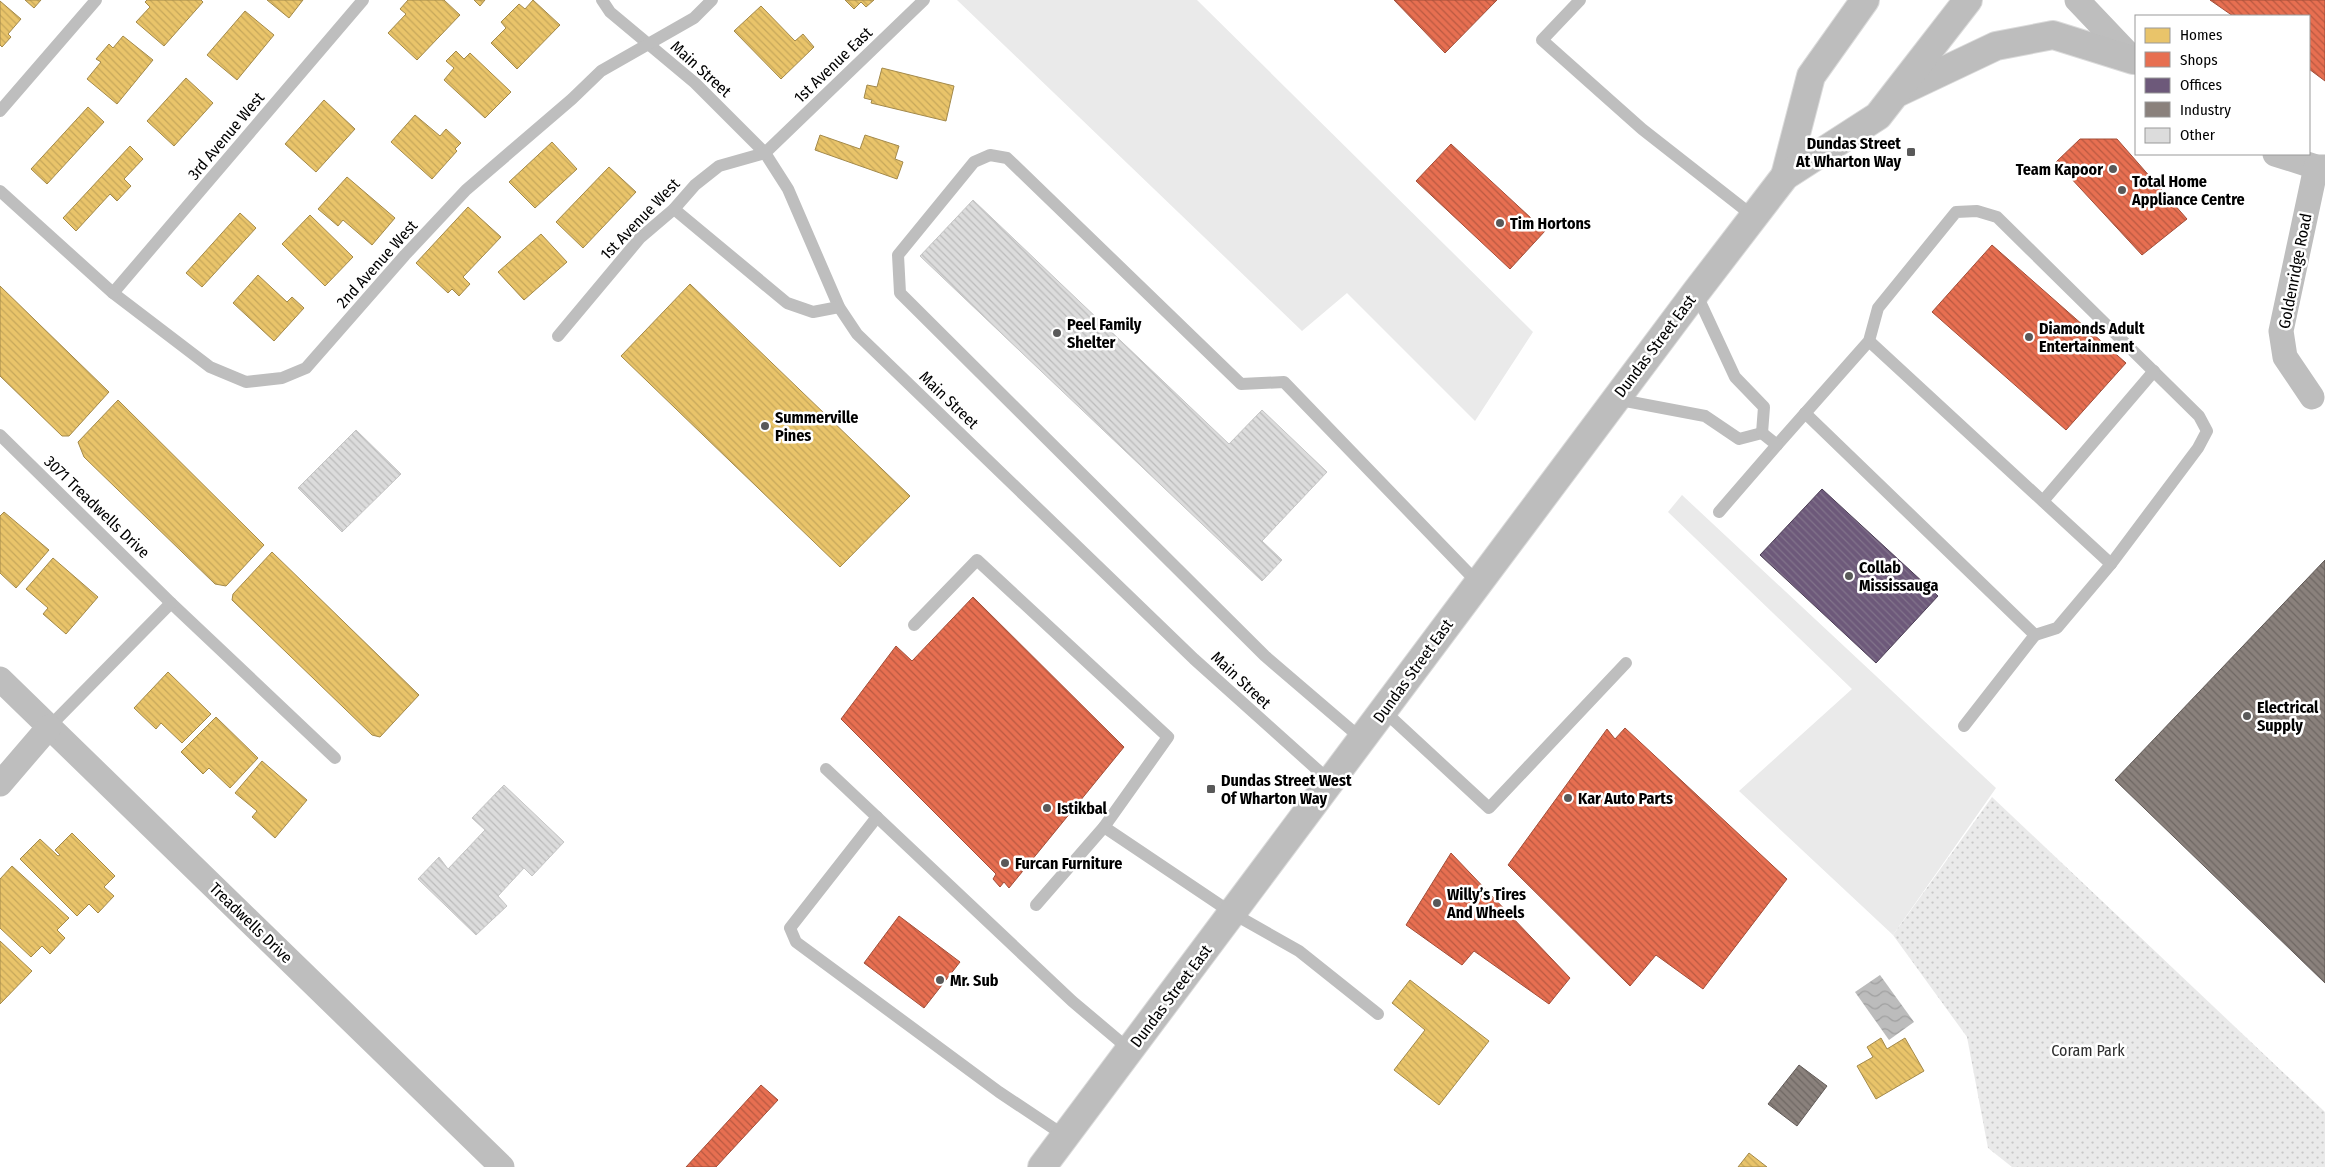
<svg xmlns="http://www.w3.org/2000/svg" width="2325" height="1167" font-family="'Fira Sans Condensed',sans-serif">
	<defs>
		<pattern id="park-dots" width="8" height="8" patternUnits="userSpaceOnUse" patternTransform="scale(1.25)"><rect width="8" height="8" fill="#eaeaea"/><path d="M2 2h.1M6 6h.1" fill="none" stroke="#c7c7c7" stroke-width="1.8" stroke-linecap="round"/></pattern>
		<pattern id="water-waves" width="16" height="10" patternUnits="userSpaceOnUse" patternTransform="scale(1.25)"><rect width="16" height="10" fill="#bcbcbc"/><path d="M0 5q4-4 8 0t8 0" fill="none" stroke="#a0a0a0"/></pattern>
		<pattern id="homes-back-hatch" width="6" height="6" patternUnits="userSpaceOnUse" patternTransform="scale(1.25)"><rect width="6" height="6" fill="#e9c46a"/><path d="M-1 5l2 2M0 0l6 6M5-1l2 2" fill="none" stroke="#c6a75a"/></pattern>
		<pattern id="shops-back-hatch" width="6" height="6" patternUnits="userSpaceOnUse" patternTransform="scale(1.25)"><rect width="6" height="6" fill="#e76f51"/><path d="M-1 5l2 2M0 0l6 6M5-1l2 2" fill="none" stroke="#b95941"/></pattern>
		<pattern id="offices-back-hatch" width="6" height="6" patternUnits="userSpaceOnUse" patternTransform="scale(1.25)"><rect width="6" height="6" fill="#6d597a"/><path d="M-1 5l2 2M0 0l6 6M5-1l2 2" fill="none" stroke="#82748b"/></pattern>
		<pattern id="industry-back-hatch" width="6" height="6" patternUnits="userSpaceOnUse" patternTransform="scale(1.25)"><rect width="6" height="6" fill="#8a817c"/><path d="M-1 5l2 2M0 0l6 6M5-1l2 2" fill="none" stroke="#6e6763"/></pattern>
		<pattern id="building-back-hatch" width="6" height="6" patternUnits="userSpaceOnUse" patternTransform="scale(1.25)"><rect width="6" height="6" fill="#dcdcdc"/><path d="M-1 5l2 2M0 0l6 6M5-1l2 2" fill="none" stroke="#bbb"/></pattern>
	</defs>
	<rect width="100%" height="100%" fill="#fff"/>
	<g fill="#eaeaea">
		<polygon points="957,0 1197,0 1533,332 1475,421 1347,293 1302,331"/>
		<polygon points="1682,495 1996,788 1893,935 1739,791 1852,689 1668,512"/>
	</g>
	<polygon fill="url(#park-dots)" points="1992,797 2325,1112 2325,1167 2012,1167 1988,1148 1967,1037 1893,935"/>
	<polygon fill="url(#water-waves)" points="1880,975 1914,1022 1889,1040 1855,992"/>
	<g fill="url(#homes-back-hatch)" stroke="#a3894a">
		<polygon points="25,0 41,0 34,8"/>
		<polygon points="147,0 201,0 203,2 164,46 136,22 150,7 145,2"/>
		<polygon points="267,0 303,0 289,18"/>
		<polygon points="408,0 444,0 460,15 417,60 388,33 406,14 400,9"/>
		<polygon points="474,0 485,0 480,6"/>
		<polygon points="533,0 560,25 517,69 491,43 506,28 501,22 519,4 525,9"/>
		<polygon points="845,0 874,0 866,7 861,2 854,9"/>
		<polygon points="0,1 21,19 8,34 11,37 2,47 0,45"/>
		<polygon points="761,6 795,41 803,34 814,47 781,79 734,31"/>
		<polygon points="245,11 274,35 237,80 207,55"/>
		<polygon points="123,36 153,60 117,104 87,79 101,62 96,59 109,44 113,48"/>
		<polygon points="456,51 464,59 470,53 511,92 485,118 444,80 454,68 446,61"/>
		<polygon points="882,68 954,86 946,121 871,103 872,100 864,98 867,85 877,87"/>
		<polygon points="186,78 213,103 174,146 147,121"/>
		<polygon points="324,100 355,129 316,172 285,144"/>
		<polygon points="88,107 104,122 47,184 31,169"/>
		<polygon points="415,115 440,136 446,129 461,143 455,149 457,151 432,179 391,142"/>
		<polygon points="820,135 860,149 865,135 899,146 895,159 903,162 897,179 815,150"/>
		<polygon points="552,142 577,169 535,208 509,182"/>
		<polygon points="130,146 143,159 124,179 131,186 117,201 110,194 76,231 63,218"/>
		<polygon points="609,167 636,192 583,248 556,222"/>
		<polygon points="347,177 395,218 372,245 343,220 338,226 318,209"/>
		<polygon points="468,207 501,237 463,277 470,284 459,296 452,289 448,293 416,263"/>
		<polygon points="240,213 256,228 202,287 186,273"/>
		<polygon points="310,215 353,257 325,286 282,244"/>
		<polygon points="541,234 567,262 524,300 498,272"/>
		<polygon points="258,275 287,302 292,297 304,308 274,341 233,303"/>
		<polygon points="690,284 910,496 840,567 621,356"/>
		<polygon points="0,286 109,392 69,436 62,436 0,376"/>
		<polygon points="118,400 264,545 226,586 215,584 84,457 78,442"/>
		<polygon points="4,512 49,550 16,588 0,573 0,516"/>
		<polygon points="272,552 419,695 380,737 372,735 232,600 233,594"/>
		<polygon points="53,558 98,597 66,634 43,614 48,608 26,589"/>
		<polygon points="168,672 211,714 182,743 161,723 156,729 134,708"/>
		<polygon points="216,717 258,758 230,788 209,768 203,774 181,752"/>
		<polygon points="262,761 307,800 275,838 252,817 257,811 235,793"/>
		<polygon points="72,833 115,876 104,887 114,896 98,913 89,904 77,916 20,859 40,839 58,856 60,855 55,850"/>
		<polygon points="12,866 69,918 57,930 65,938 50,954 42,946 31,957 0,928 0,879"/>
		<polygon points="0,941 32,971 0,1004"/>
		<polygon points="1410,980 1489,1041 1439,1105 1394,1070 1425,1030 1392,1003"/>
		<polygon points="1881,1038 1887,1049 1905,1038 1924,1071 1876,1099 1857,1066 1873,1057 1867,1047"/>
		<polygon points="1749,1153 1767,1167 1738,1167"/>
	</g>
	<g fill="url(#shops-back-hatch)" stroke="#a24e39">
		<polygon points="1394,0 1497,0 1445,53"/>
		<polygon points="2210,0 2325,0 2325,81 2309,69 2309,16 2233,16"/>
		<polygon points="2080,139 2117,139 2187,219 2142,255 2056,162"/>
		<polygon points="1451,144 1545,231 1510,269 1416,181"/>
		<polygon points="1992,245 2126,363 2066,430 1932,312"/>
		<polygon points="973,597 1124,747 1009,888 1004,882 1000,887 993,879 996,874 841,719 896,646 912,661"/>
		<polygon points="1625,728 1787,879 1703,989 1656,955 1630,986 1508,865 1607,729 1615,739"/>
		<polygon points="1451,853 1570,978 1549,1004 1474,951 1462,965 1406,925"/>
		<polygon points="899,916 960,962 924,1008 864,963"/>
		<polygon points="761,1085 778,1100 716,1167 686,1167"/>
	</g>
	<polygon fill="url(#offices-back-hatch)" stroke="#4c3e55" points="1822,489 1938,596 1876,663 1760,555"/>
	<g fill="url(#industry-back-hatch)" stroke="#615a57">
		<polygon points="2325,560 2325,983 2115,780"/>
		<polygon points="1799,1065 1827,1086 1797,1126 1768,1104"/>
	</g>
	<g fill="url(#building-back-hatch)" stroke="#c5c5c5">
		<polygon points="973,200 1229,444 1262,410 1327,472 1262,541 1282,560 1262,581 920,256"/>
		<polygon points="356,430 401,474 342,532 298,488"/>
		<polygon points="504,785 564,842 532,876 524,868 498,896 507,906 476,935 418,879 439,857 448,869 485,830 472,818"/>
	</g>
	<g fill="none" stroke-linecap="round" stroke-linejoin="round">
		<g stroke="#dbdbdb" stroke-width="30">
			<g id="primary">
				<polyline points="1899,92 1996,46 2053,35 2133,60"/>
				<polyline points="1785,176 1811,76 1865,0"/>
				<polyline points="1042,1167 1696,292 1785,176 1878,116 1968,0"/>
			</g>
		</g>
		<g stroke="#bebebe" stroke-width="12">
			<polyline points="602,0 610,12 695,83 765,153 788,189 839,307 857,334 1194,659 1331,782"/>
			<polyline points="1580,0 1542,40 1642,129 1753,216"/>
			<polyline points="0,111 96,0"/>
			<polyline points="0,191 113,293 210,367 246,382 282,378 306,368 405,255 466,190 572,99 601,71 694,18 712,0"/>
			<polyline points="674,209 787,303 813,312 839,307"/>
			<polyline points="113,293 363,0"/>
			<polyline points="1696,293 1735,377 1764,407 1762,433"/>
			<polyline points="558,336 640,238 674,209 695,185 719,166 765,153 924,0"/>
			<polyline points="1615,399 1705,416 1739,439 1762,433"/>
			<polyline points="1805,413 2035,635 1964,726"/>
			<polyline points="0,435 171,603 335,758"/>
			<polyline points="1777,445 1869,341 2111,564 2198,448 2207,431 2199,416 1997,217 1977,211 1956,212 1878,308 1869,341"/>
			<polyline points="2043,501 2154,371"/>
			<polyline points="1719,512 1777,445 1762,433"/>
			<polyline points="914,625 977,560 1168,737 1104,827 1232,913 1299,951 1378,1014"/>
			<polyline points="2035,635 2057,628 2111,564"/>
			<polyline points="1384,711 1489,808 1626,663"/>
			<polyline points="49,727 171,603"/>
			<polyline points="1363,740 1265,656 900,293 898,255 974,162 990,155 1007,158 1241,384 1284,382 1478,583"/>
			<polyline points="826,769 1072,1001 1130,1050"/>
			<polyline points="877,817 790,928 796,942 999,1092 1065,1136"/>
			<polyline points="1036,905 1104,827"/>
		</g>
		<g stroke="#bebebe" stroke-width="25">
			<polyline points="2077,0 2136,62"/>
			<polyline points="2275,154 2316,167 2325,167"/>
			<polyline points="2312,397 2285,357 2281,331 2316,167"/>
			<polyline points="0,679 502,1167"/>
			<polyline points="0,784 49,727"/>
		</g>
		<use href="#primary" stroke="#bdbdbd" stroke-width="28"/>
	</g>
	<g fill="#595959" stroke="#fff" stroke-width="2">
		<rect x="1906" y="147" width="10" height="10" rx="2.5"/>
		<circle cx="2113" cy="169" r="5"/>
		<circle cx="2122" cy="190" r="5"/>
		<circle cx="1500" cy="223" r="5"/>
		<circle cx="1057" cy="333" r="5"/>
		<circle cx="2029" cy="337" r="5"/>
		<circle cx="765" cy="426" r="5"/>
		<circle cx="1849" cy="576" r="5"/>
		<circle cx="2247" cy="716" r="5"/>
		<rect x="1206" y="784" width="10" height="10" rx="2.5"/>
		<circle cx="1568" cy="798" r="5"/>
		<circle cx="1047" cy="808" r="5"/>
		<circle cx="1005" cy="863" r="5"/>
		<circle cx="1437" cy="903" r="5"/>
		<circle cx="940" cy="980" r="5"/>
	</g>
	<g text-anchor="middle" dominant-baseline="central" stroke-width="5" stroke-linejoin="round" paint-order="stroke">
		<g font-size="16" fill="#000" stroke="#fff">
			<text transform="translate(833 65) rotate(-44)">1st Avenue East</text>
			<text transform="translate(701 69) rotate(42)">Main Street</text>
			<text transform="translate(226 136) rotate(-50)">3rd Avenue West</text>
			<text transform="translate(640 219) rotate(-46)">1st Avenue West</text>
			<text transform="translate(377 264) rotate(-48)">2nd Avenue West</text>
			<text transform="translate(2295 271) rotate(-79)">Goldenridge Road</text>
			<text transform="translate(1655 346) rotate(-53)">Dundas Street East</text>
			<text transform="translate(949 400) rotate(44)">Main Street</text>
			<text transform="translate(97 507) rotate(44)">3071 Treadwells Drive</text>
			<text transform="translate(1413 671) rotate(-54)">Dundas Street East</text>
			<text transform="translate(1241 680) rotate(43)">Main Street</text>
			<text transform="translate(251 923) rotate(44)">Treadwells Drive</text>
			<text transform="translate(1171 996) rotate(-53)">Dundas Street East</text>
		</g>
		<g font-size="16" font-weight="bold" fill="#000" stroke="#fff" text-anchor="start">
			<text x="1901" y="143" text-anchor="end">Dundas Street<tspan x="1901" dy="18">At Wharton Way</tspan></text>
			<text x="2103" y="169" text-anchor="end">Team Kapoor</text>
			<text x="2132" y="181">Total Home<tspan x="2132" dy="18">Appliance Centre</tspan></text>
			<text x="1510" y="223">Tim Hortons</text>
			<text x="1067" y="324">Peel Family<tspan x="1067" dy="18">Shelter</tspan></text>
			<text x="2039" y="328">Diamonds Adult<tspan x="2039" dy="18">Entertainment</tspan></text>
			<text x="775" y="417">Summerville<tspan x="775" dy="18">Pines</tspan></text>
			<text x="1859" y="567">Collab<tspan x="1859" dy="18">Mississauga</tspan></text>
			<text x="2257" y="707">Electrical<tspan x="2257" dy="18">Supply</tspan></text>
			<text x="1221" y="780">Dundas Street West<tspan x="1221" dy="18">Of Wharton Way</tspan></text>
			<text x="1578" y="798">Kar Auto Parts</text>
			<text x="1057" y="808">Istikbal</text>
			<text x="1015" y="863">Furcan Furniture</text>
			<text x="1447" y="894">Willy’s Tires<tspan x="1447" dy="18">And Wheels</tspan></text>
			<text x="950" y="980">Mr. Sub</text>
		</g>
		<g font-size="16" fill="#2f2f2f" stroke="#fff">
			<text x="2088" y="1050">Coram Park</text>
		</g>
	</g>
	<rect x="2135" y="15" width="175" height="140" fill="#ffffff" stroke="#999999"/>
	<rect x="2145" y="28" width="25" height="15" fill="#e9c46a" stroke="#999999"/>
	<text x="2180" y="40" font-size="15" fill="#000000">Homes</text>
	<rect x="2145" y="52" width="25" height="15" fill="#e76f51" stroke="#999999"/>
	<text x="2180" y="65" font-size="15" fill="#000000">Shops</text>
	<rect x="2145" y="78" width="25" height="15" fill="#6d597a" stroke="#999999"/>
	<text x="2180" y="90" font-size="15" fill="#000000">Offices</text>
	<rect x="2145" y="102" width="25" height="15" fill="#8a817c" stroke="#999999"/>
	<text x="2180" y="115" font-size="15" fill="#000000">Industry</text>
	<rect x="2145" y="128" width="25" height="15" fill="#dcdcdc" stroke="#999999"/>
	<text x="2180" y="140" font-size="15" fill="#000000">Other</text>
</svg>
